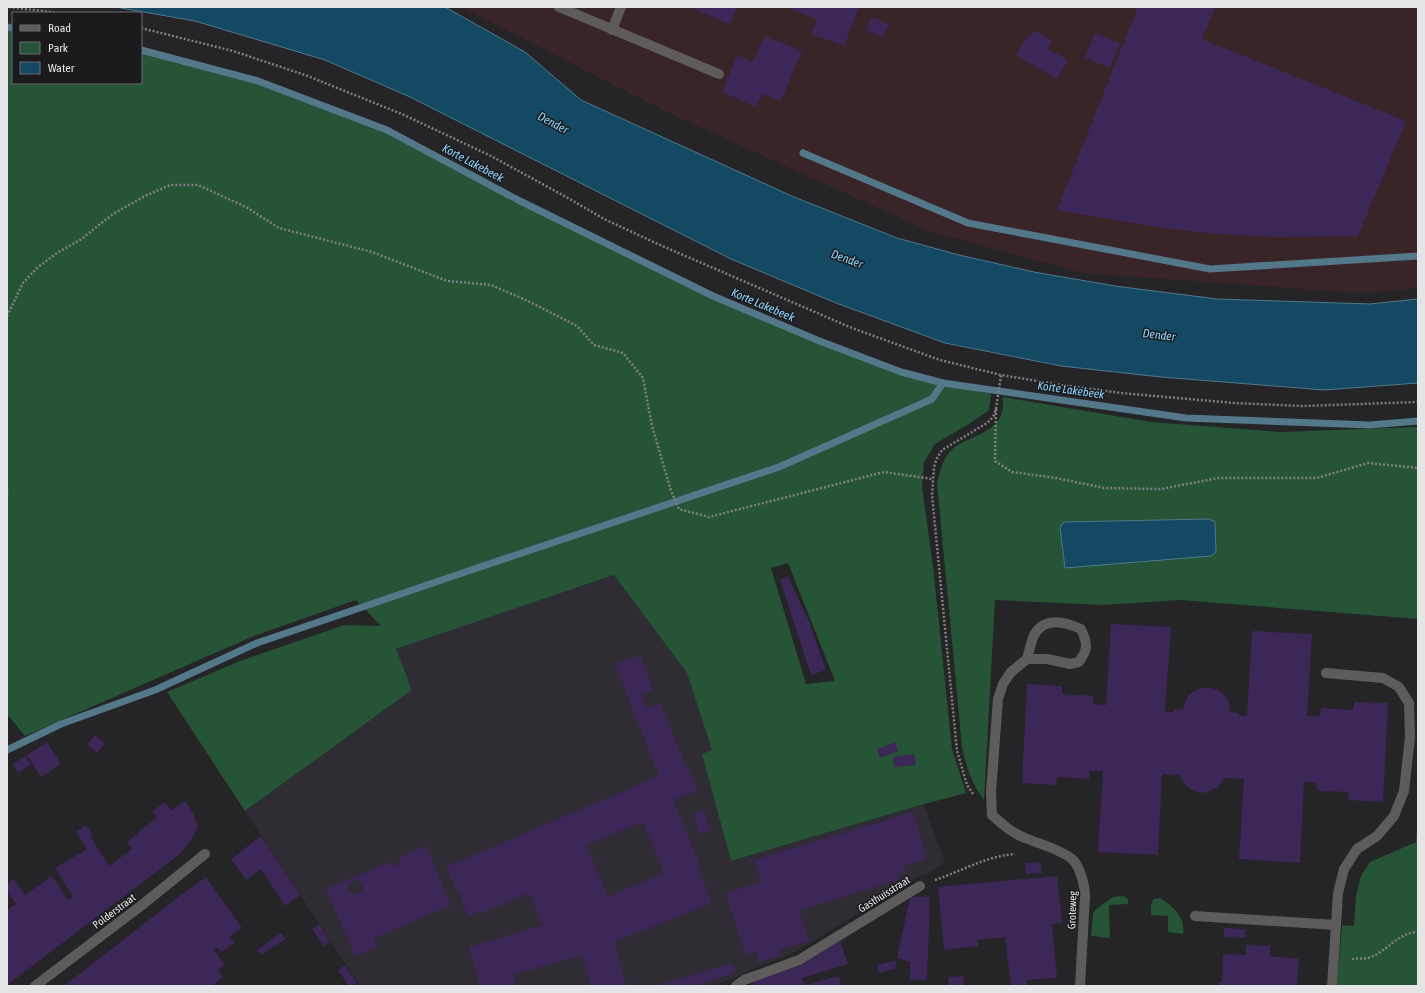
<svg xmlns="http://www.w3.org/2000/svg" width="1425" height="993" font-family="'Asap Condensed',sans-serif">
	<rect width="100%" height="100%" fill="#252426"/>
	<polygon fill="#392528" points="461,7 1418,7 1418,288 1362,293 1082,273 929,231 667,112"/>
	<polygon fill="#2f2c34" points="615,575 687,673 713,750 703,754 731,861 924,804 945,863 929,873 916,878 795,952 743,973 735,978 712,986 360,986 245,811 412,690 395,649"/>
	<g fill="#255436" fill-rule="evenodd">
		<path d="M7,27L13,28V83H141V49L179,58L258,81L387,130L520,201L713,296L817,340L901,372L943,383L991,394L989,410L972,422L935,444L924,462L922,487L933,566L952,749L966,793L924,804L731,861L702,754L712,750L687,673L614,575L396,649L412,690L245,811L167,692L240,661L344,625L381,626L356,600L254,636L25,736L7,714ZM788,563L835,681L806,684L771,568Z"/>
		<path d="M1003,397L1151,422L1281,432L1418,427V619L1180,600L1103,605L995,600L984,800C971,782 967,769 962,747L937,483C940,470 944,455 955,447C969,437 996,432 1002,413C1003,408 1003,402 1003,397Z"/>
		<polygon points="1418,812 1418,986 1337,986 1342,925 1354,926 1356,896 1361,876 1370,862 1416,842"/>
		<polygon points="1123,896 1128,899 1128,904 1109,905 1110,938 1091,936 1093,914 1096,909 1113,897"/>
		<path d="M1160,898C1173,906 1186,918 1183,934L1168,932V916L1151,915V906L1153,899Z"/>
	</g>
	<g fill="#134962" stroke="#52788a">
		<polygon points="115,7 445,7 525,52 581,100 794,197 897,238 959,255 1034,272 1115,286 1217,299 1370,304 1418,299 1418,383 1324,390 1161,377 1061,366 945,343 836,303 731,259 410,97 325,60 195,21"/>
		<polygon points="1209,519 1215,522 1216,552 1211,556 1065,568 1060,527 1064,522"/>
	</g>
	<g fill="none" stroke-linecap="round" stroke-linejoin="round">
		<g stroke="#52788a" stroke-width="7">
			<polyline points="7,27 13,28"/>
			<polyline points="141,50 258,81 387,130 520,201 713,296 817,340 901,372 943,383 1186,418 1370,425 1418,421"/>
			<polyline points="803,153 968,223 1210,269 1418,256"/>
			<polyline points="7,750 61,724 155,690 257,643 474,569 779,467 932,399 943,383"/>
		</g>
	</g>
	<g fill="#3b2758" fill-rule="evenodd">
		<polygon points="689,7 737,7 730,24"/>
		<polygon points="786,7 859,7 844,46 811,34 817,20"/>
		<polygon points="1138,7 1215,7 1202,39 1406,121 1358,236 1274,237 1207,233 1164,228 1057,210"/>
		<polygon points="872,17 889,24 883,37 866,30"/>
		<polygon points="1034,30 1052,40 1048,49 1068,60 1057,79 1016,55 1027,37 1029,38"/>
		<polygon points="1095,33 1120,43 1110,68 1085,58"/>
		<polygon points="764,36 802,51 781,101 762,94 756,107 722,92 737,55 753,62"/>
		<polygon points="788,577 809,621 826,670 811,675 780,580"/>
		<polygon points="1111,624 1171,627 1165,712 1174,712 1173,710 1183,709 1185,702 1188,696 1195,690 1203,688 1211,688 1218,690 1223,694 1228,700 1230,708 1230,712 1239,713 1239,716 1247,716 1252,631 1312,634 1307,716 1320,716 1321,708 1353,710 1354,702 1388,703 1383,802 1348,800 1349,792 1317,791 1317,783 1304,782 1300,863 1239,859 1244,779 1225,778 1217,788 1204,793 1197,792 1189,788 1183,782 1180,775 1162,774 1158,855 1098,852 1103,771 1089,771 1089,779 1057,777 1056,785 1022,783 1027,684 1062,686 1062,694 1093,696 1093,704 1106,705"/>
		<path d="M640,655L653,690L641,694L647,708L660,703L686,767H687L697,791L673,800L701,868L698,869L712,903L640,932V931L614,942L626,986H591L582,955L513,975L516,986H480L469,947L543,925L529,893L479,914L478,911L468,917L459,893H458L446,867L659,776L615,664ZM643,822L664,873L608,897L586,845Z"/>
		<polygon points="95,735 105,744 97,753 87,744"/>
		<polygon points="47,742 61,764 41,777 27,755"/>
		<polygon points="895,742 898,751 880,758 877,749"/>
		<polygon points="914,754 916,765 894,767 893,757"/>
		<polygon points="25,756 31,765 18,773 13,764"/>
		<polygon points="185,801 192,811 198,826 191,840 180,854 7,985 7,910 16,904 7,892 7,884 14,879 25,895 52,876 68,900 73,897 55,868 87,849 76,832 86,825 92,835 90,836 109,866 132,849 127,842 137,834 137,833 157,818 153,811 165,802 171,810"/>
		<polygon points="704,810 710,831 699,834 693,813"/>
		<polygon points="913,812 927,859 904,866 905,872 897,874 899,880 799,910 809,941 779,950 780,956 759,962 756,952 748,954 749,956 746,957 726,893 761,882 754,860"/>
		<polygon points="261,836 300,895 285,906 261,869 246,880 231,859"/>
		<path d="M426,846L451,905L374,938L377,947L355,956L326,889L389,862L394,866L400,864V857ZM357,880L363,885L362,892L354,895L348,890L349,883Z"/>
		<polygon points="1041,862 1042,873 1026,874 1025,863"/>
		<polygon points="1057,876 1062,923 1052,924 1057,978 1027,980 1027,986 1011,986 1005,937 977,940 978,946 944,950 938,887"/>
		<polygon points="206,877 242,928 229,937 234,943 221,952 218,948 214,950 225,965 218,970 223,977 212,986 64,986 181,895"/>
		<polygon points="910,897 930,897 927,980 910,980 910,962 897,958"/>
		<polygon points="319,924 330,942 324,946 312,929"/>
		<polygon points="1224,928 1245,929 1245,938 1224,937"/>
		<polygon points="281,933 286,939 261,955 257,950"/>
		<polygon points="840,941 848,964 802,978 804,985 839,976 841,986 754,986 752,979 799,966"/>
		<polygon points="1246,945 1270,946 1270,956 1299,959 1297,986 1219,986 1219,982 1222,982 1223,954 1246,955"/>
		<polygon points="897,960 895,969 879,973 877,965"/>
		<polygon points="733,963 734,968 736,967 736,969 731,975 692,986 654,986"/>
		<polygon points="345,965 357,983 352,986 349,986 338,970"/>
		<polygon points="963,976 964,986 947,986 947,984 949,984 948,977"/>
	</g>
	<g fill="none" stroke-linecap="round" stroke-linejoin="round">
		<g stroke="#808082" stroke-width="2.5" stroke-dasharray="2 2" stroke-linecap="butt">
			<polyline points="9,7 59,13"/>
			<polyline points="141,28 233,51 308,76 404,115 491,156 568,198 604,219 660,245 852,328 940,360 1001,375 1062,385 1121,393 1234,403 1303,406 1418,402"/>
			<polyline points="7,316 23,283 37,268 57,253 80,240 113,214 145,196 170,185 198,185 246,207 279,228 372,252 447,281 491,285 528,301 577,326 594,345 623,353 643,378 652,426 671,491 679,509 709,517 884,472 932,479"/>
			<polyline points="996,409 995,461 1012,472 1056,478 1104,488 1161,489 1218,478 1317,478 1368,463 1418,468"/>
			<polyline points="7,488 7,495"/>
			<polyline points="973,794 967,785 957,751 932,495 934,467 937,458 942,450 987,423 993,417 996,409 1001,375"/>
			<path d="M935,880C956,873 976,862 997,857C1003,855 1009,855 1015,854"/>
			<path d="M1352,959C1357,958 1363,959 1368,958C1386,953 1398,932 1418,932"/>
		</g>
		<g stroke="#5d5c5b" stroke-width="10">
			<polyline points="559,7 719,74"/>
			<polyline points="612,30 621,7"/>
			<path d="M1027,659C1029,652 1031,642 1034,635C1045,616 1065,622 1081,629C1088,644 1088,649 1079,662L1070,664L1047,659H1027L1011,672L1003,684L998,699L991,792L992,815C1002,824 1012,833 1025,838C1037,843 1062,850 1072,859C1080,866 1085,886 1085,896L1080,986"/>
			<polyline points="1326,673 1383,678 1399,687 1409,703 1410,737 1404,791 1394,816 1377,836 1357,849 1344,869 1338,893 1336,925"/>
			<polyline points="1195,916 1336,925 1332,986"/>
			<polyline points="35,986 142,905 205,854"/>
			<polyline points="736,986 744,980 799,960 920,886"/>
		</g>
	</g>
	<g text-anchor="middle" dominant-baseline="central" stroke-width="3" stroke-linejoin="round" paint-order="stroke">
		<g font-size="11" fill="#e5e5e7" stroke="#1b1a1d">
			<text transform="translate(884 894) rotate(-32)">Gasthuisstraat</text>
			<text transform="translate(1072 910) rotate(-88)">Groteweg</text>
			<text transform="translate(114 911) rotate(-37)">Polderstraat</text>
		</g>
		<g font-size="12" font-style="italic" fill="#8bd5fe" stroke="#1b1a1d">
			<text transform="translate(553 123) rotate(28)">Dender</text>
			<text transform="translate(473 163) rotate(28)">Korte Lakebeek</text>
			<text transform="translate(847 259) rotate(20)">Dender</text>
			<text transform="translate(763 305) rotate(23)">Korte Lakebeek</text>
			<text transform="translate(1159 335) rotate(7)">Dender</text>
			<text transform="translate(1071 390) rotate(8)">Korte Lakebeek</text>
		</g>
	</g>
	<rect width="1425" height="993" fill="none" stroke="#e5e5e7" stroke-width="16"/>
	<rect x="12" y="12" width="130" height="72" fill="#1b1a1d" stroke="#6c6b6e"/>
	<rect x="20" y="25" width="20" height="6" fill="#5d5c5b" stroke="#6c6b6e"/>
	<text x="48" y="32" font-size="12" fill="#e5e5e7">Road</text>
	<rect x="20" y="42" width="20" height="12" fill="#255436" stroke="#6c6b6e"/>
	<text x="48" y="52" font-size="12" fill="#e5e5e7">Park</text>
	<rect x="20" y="62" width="20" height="12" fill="#134962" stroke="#6c6b6e"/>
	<text x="48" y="72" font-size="12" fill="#e5e5e7">Water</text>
</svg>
